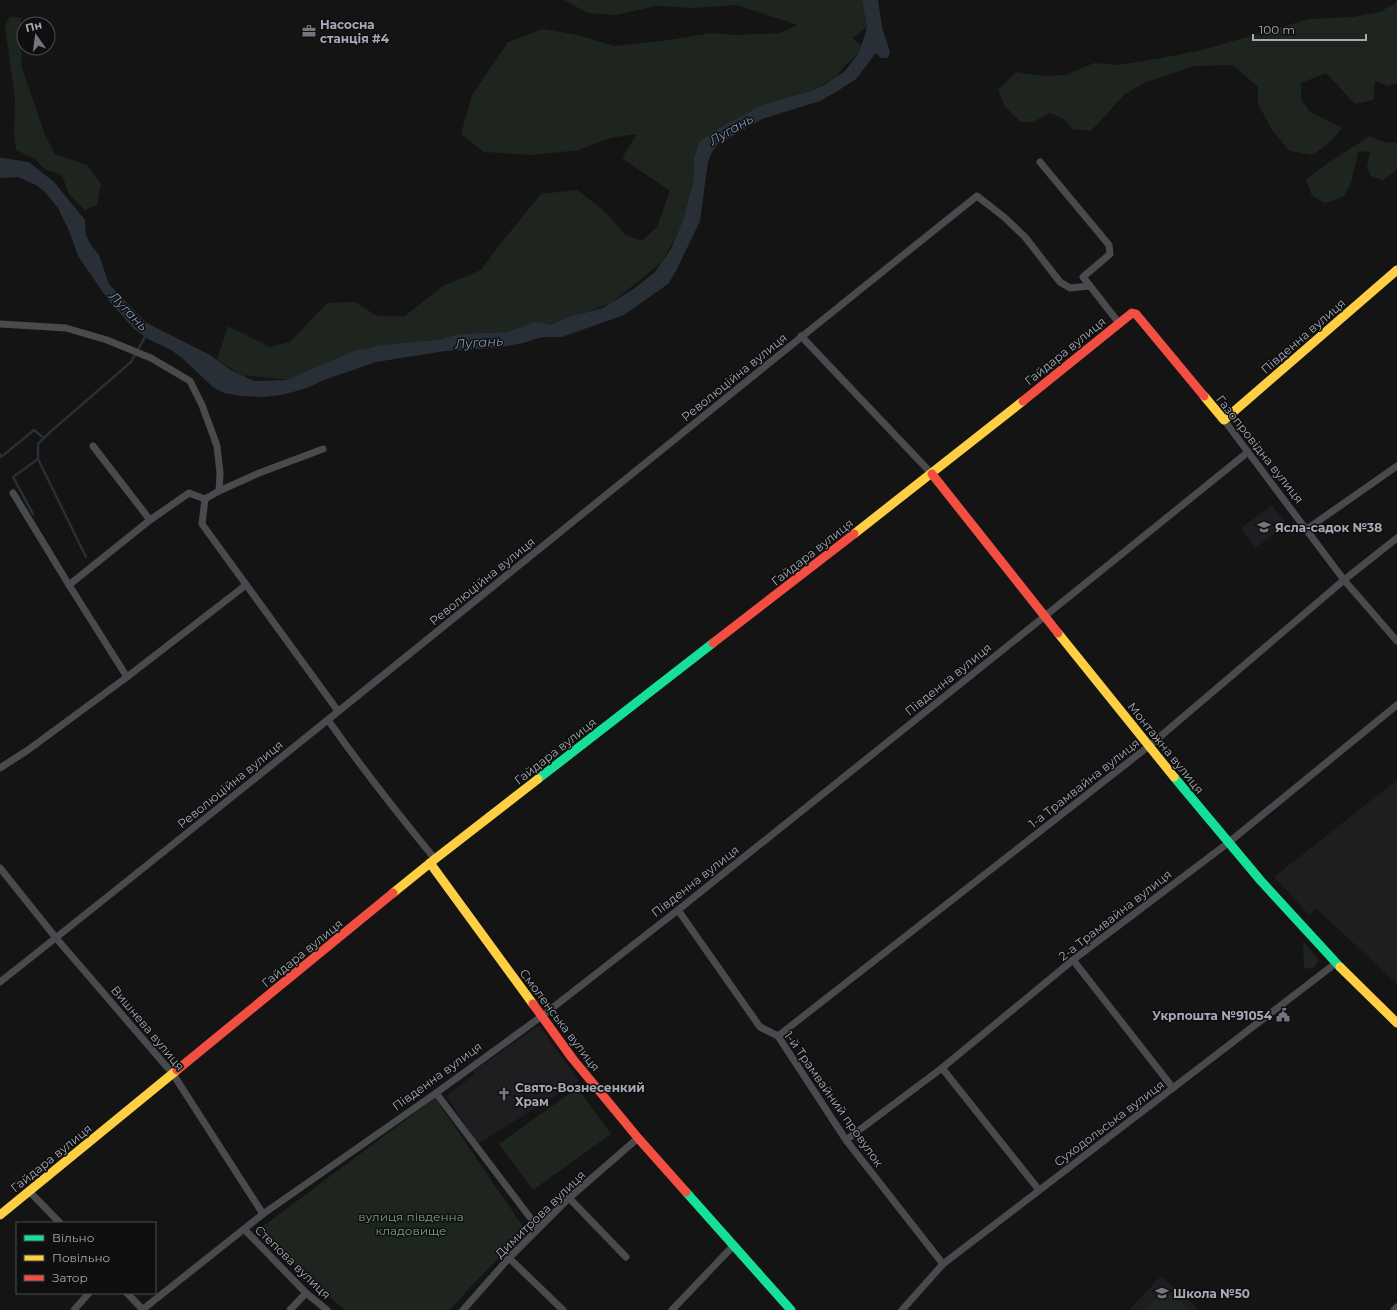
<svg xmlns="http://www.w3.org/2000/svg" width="1397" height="1310" font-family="Montserrat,sans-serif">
	<rect width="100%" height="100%" fill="#141415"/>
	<g fill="#1e1e20">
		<polygon points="1272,505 1287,525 1255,548 1241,528"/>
		<polygon points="1397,780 1397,984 1316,908 1309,915 1274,877"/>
		<polygon points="539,1025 579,1081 478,1144 446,1096 475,1074 473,1071"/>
		<polygon points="1161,1276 1199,1310 1129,1310"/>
	</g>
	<g fill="#1e251f">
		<polygon points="564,0 862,0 867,27 852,38 861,45 858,54 846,64 836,77 811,91 764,104 714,131 699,142 694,158 694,179 683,220 676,237 661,263 611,303 551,325 507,332 460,334 318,368 287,380 242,375 217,360 228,326 270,347 290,342 327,303 355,302 377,316 405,316 443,286 481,270 501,243 541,194 577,190 603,210 626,235 642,241 657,227 670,191 622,158 637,134 610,138 579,150 533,155 484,152 461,134 472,95 508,42 543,29 578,35 614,46 669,40 711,33 736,35 780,33 797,25 737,5 692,8 656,6 616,15 588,13"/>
		<polygon points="1397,2 1397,83 1388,86 1375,81 1373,100 1355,104 1326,73 1301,83 1301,99 1310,112 1342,128 1331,141 1313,155 1290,151 1274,133 1258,104 1258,87 1233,65 1194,66 1144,83 1125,94 1091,131 1072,129 1064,119 1050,113 1033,122 1021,122 1005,107 998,90 1016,72 1043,76 1065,75 1094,63 1118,65 1162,58 1202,50 1309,19 1353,17 1380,12"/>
		<polygon points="10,17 22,18 18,36 21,42 22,68 45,135 55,154 87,165 101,184 97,205 85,210 69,194 62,175 45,169 35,159 16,150 14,132 15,99 5,26"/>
		<path d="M1370,136C1378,141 1388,144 1397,142V170L1383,180L1371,176L1367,167L1370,151L1358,152L1351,183L1343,197L1325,203L1312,196L1306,179L1328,163Z"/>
		<path d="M1303,941L1318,959C1317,966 1314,968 1308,969L1304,967Z"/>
		<polygon points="577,1088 611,1134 533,1190 499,1144"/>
		<polygon points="435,1098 526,1231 477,1280 450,1310 345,1310 314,1284 258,1230"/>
		<polygon points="1166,1289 1189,1310 1146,1310"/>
	</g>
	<polygon fill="#282f36" points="862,0 878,0 882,27 890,52 888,58 881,58 876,53 856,79 836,92 820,101 762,119 717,145 712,152 708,162 700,221 676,271 668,284 624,315 562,337 542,337 523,343 496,348 445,351 376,362 324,380 307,388 282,395 263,397 242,396 224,393 214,388 182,358 171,350 150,340 134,329 109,301 78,256 70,233 58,208 44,191 36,185 18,177 0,178 0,158 3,158 29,162 54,182 85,220 86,235 91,245 99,255 109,284 145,322 210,355 231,370 254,381 287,380 354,351 384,345 436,340 460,334 507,332 535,322 551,325 572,316 603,308 635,288 655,272 671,249 683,220 690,194 694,179 694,158 699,142 714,131 749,112 764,104 811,91 824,85 845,71 858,54 864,38 867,27"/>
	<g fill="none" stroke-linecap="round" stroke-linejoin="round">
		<g stroke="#282f36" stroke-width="2.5">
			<polyline points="0,454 1,457 34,430 44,438"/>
			<polyline points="33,514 13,477 38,459"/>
			<polyline points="86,557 38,459 38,444 49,433 131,362 146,335"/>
		</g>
		<g stroke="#494a4d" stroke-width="7">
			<polyline points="1040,162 1109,245 1110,254 1083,277 1119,323"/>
			<polyline points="0,324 66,328 107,340 151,358 190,381 202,405 217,446 220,473 219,491 205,499 202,524 338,711"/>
			<polyline points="801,336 932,474"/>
			<polyline points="1224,420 1344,580 1397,641"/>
			<polyline points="93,446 150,520"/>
			<polyline points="219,491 259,473 323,449"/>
			<polyline points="13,493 69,585 127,677"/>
			<polyline points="1307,529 1397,466"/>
			<polyline points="69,585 150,520 189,493 205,499"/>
			<path d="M328,720C362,768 398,814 435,859"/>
			<polyline points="0,768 28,750 127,677 246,585"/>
			<polyline points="0,868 56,938 173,1074 263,1214"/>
			<polyline points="678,910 760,1027 778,1036 846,1140 943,1264"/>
			<polyline points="1073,960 1173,1088"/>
			<path d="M0,982C328,723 650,457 977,196L1004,217L1025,237L1060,282L1070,288L1090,286"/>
			<polyline points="778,1036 1149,746 1344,580 1397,538"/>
			<polyline points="942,1068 1039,1190"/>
			<polyline points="436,1093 538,1228"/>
			<polyline points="846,1140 942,1068 1073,960 1228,843 1397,705"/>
			<polyline points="29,1191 60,1223"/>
			<polyline points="569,1198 626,1257"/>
			<polyline points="244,1229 306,1293 327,1310"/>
			<polyline points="509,1258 563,1310"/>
			<polyline points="127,1293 143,1310"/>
			<polyline points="74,1310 89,1293"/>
			<polyline points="142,1310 263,1214 436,1093 542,1016 678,910 1045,616 1248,452"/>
			<polyline points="290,1310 306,1293"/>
			<polyline points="463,1310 509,1258 569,1198 638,1138"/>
			<polyline points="672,1310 734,1245"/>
			<polyline points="902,1310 943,1264 1336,963"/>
			<polyline points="1394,1310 1397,1307"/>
		</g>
		<g stroke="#16e098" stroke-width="9">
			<polyline points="1174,777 1261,881 1340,967"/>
			<polyline points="538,779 713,643"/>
			<polyline points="686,1192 791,1310"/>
		</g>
		<g stroke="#ffcf43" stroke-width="9">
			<polyline points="1204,396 1224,420 1397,270"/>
			<polyline points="854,534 1023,401"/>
			<polyline points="1058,633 1174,777"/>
			<polyline points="430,863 533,1004"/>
			<polyline points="393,893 435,859 538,779"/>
			<polyline points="1340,967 1397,1023"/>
			<polyline points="0,1215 177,1070"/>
		</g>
		<g stroke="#f24e42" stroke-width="9">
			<polyline points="1023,401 1132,313 1136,314 1204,396"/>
			<polyline points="932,474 1058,633"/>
			<polyline points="713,643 854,534"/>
			<polyline points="533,1004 572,1058 638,1138 686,1192"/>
			<polyline points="177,1070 393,893"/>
		</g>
	</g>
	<defs>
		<g id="office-bare" transform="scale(1.08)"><path d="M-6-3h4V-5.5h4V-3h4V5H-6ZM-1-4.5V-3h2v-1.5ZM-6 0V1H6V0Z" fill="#72767e" stroke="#0f0f10" stroke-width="2.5" paint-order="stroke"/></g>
		<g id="school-bare" transform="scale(1.08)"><path d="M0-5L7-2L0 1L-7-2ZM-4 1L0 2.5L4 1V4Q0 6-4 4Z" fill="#72767e" stroke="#0f0f10" stroke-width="2.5" paint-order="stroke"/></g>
		<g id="civic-bare" transform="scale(1.08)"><path d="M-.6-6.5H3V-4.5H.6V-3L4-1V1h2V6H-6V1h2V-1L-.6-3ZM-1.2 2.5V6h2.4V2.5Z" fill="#72767e" stroke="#0f0f10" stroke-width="2.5" paint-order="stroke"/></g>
		<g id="church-bare" transform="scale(1.08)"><path d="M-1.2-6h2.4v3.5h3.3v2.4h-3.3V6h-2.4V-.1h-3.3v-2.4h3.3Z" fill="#72767e" stroke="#0f0f10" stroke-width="2.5" paint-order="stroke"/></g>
	</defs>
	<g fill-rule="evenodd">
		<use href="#office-bare" x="309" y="31"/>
		<use href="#school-bare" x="1264" y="527"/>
		<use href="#civic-bare" x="1283" y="1015"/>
		<use href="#church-bare" x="504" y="1094"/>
		<use href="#school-bare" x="1162" y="1293"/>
	</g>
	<g text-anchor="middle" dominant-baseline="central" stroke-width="3" stroke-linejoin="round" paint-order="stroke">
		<g font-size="12" font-weight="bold" fill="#a5aab6" stroke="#0f0f10" text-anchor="start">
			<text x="320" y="24">Насосна<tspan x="320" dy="14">станція #4</tspan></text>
			<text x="1275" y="527">Ясла-садок №38</text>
			<text x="1272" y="1015" text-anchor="end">Укрпошта №91054</text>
			<text x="515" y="1087">Свято-Вознесенкий<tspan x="515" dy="14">Храм</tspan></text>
			<text x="1173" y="1293">Школа №50</text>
		</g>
		<g font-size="12" fill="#a5aab6" stroke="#0f0f10">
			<text transform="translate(1303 336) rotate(-41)">Південна вулиця</text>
			<text transform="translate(1065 351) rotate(-39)">Гайдара вулиця</text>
			<text transform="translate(734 377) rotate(-39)">Революційна вулиця</text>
			<text transform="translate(1260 449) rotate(52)">Газопровідна вулиця</text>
			<text transform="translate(812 552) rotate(-38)">Гайдара вулиця</text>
			<text transform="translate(482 581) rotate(-39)">Революційна вулиця</text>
			<text transform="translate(948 679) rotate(-39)">Південна вулиця</text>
			<text transform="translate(1166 748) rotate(51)">Монтажна вулиця</text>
			<text transform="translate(555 751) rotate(-38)">Гайдара вулиця</text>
			<text transform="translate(1084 783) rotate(-38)">1-а Трамвайна вулиця</text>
			<text transform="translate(230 784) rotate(-39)">Революційна вулиця</text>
			<text transform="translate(695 881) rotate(-38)">Південна вулиця</text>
			<text transform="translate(1115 915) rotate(-38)">2-а Трамвайна вулиця</text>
			<text transform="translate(302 953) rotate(-39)">Гайдара вулиця</text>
			<text transform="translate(560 1020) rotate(53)">Смоленська вулиця</text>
			<text transform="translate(148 1028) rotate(50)">Вишнева вулиця</text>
			<text transform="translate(437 1076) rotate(-36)">Південна вулиця</text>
			<text transform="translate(834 1099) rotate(55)">1-й Трамвайний провулок</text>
			<text transform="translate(1109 1123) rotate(-37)">Суходольська вулиця</text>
			<text transform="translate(51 1158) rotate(-39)">Гайдара вулиця</text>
			<text transform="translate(540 1214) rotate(-44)">Димитрова вулиця</text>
			<text transform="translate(293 1262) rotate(44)">Степова вулиця</text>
		</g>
		<g font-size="12" fill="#7ca080" stroke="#0f0f10">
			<text x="411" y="1216">вулиця південна<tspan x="411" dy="14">кладовище</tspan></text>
		</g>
		<g font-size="13" font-style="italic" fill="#7c96b1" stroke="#0f0f10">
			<text transform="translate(731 129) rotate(-30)">Лугань</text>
			<text transform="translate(129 311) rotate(46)">Лугань</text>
			<text transform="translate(479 342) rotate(-4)">Лугань</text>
		</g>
	</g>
	<rect x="16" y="1222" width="140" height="72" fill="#0f0f10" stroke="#4b4d52"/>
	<rect x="24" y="1235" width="20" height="6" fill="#16e098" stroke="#4b4d52"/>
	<text x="52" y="1242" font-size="12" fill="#a5aab6">Вільно</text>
	<rect x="24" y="1255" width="20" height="6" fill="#ffcf43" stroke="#4b4d52"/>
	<text x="52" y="1262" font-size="12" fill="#a5aab6">Повільно</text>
	<rect x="24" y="1275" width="20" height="6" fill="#f24e42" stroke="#4b4d52"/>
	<text x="52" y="1282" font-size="12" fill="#a5aab6">Затор</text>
	<g transform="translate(36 36) rotate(346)"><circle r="19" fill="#0f0f10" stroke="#4b4d52"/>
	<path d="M0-3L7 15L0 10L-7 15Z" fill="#72767e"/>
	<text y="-6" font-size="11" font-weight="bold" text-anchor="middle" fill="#a5aab6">Пн</text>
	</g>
	<path d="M1253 34v6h113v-6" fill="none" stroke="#a5aab6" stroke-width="2"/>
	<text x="1259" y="34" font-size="12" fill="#a5aab6" stroke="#0f0f10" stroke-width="3" paint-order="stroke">100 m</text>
</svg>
